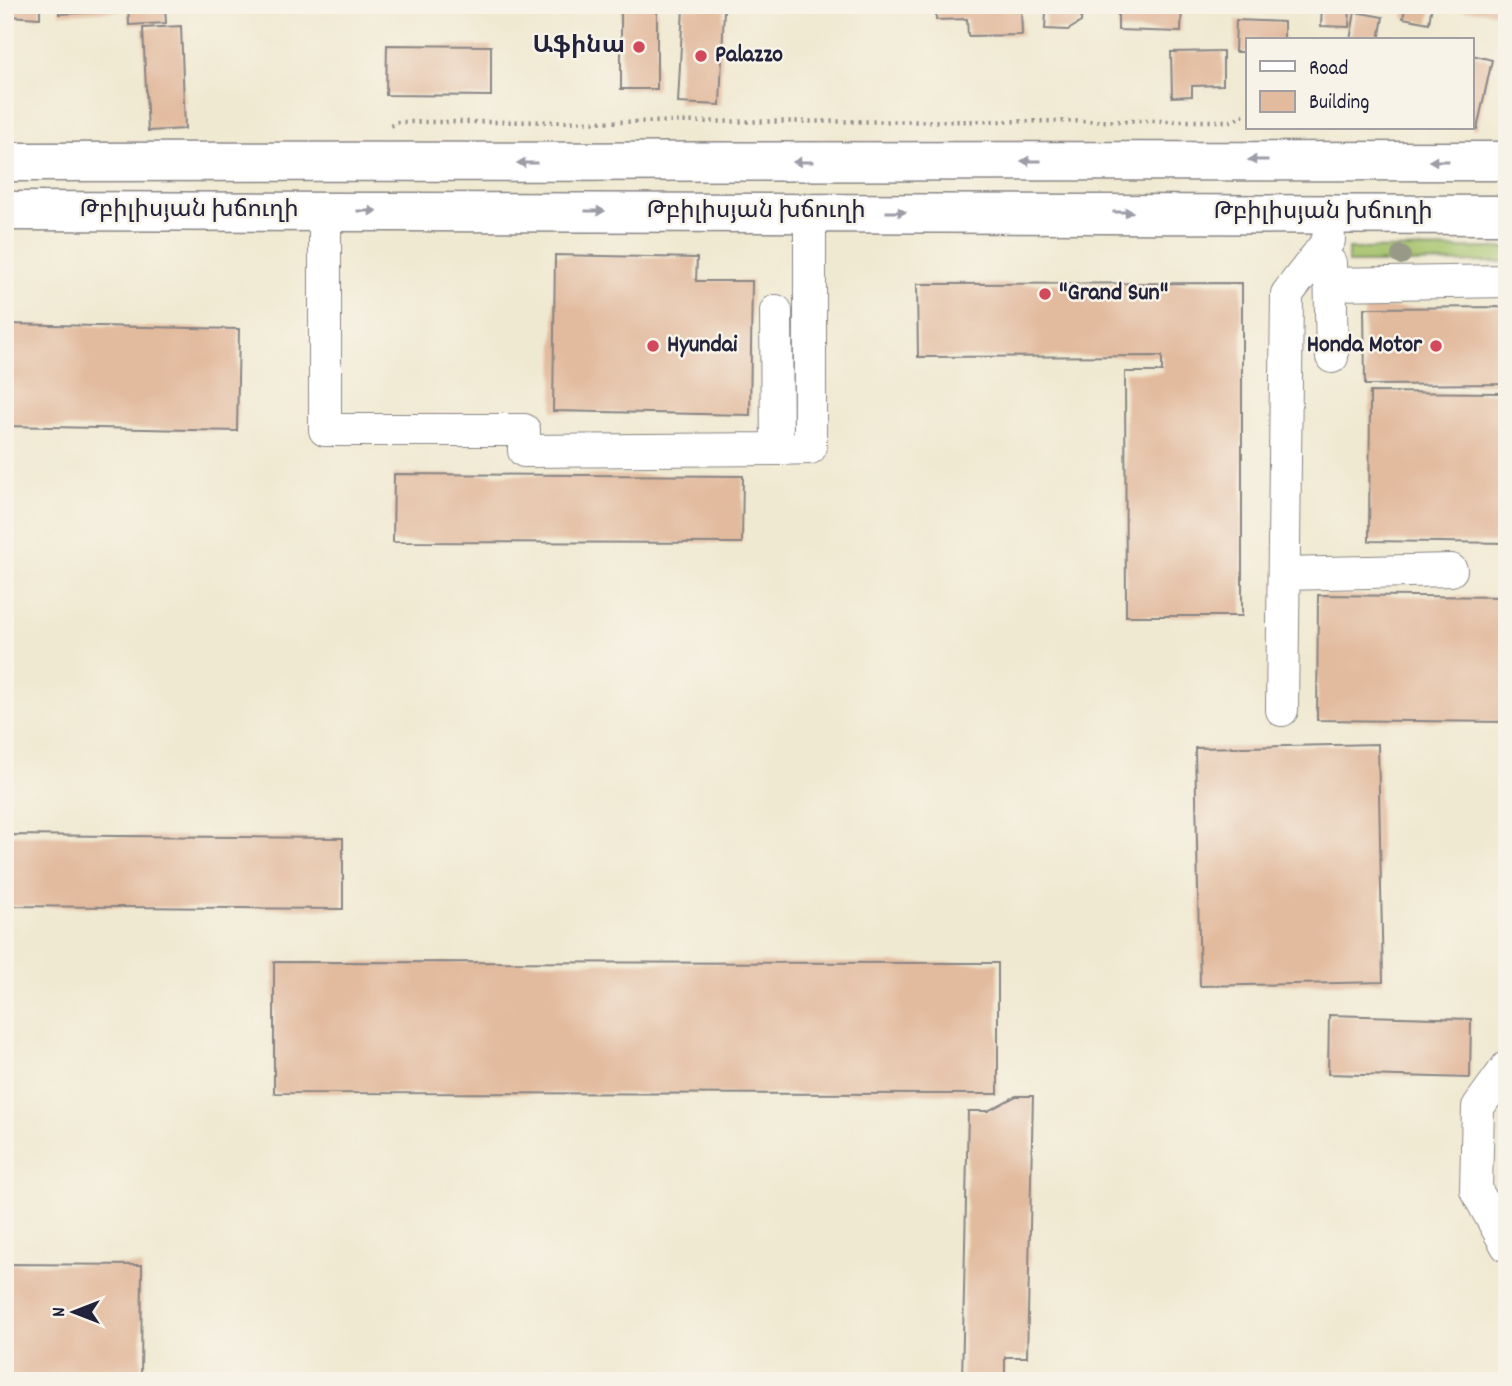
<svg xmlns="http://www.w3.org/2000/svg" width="1512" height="1386" font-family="Dekko,'Noto Sans Armenian',sans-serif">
	<rect width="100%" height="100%" fill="#f7f3e8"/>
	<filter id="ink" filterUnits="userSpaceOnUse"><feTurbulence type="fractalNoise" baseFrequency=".0143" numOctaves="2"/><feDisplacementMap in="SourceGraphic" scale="14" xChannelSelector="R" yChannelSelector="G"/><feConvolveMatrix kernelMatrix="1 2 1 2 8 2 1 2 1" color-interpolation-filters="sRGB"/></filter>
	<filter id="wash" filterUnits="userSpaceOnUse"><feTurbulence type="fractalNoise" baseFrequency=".00686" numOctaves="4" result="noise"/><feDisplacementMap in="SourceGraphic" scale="28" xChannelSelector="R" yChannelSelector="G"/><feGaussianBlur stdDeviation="1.57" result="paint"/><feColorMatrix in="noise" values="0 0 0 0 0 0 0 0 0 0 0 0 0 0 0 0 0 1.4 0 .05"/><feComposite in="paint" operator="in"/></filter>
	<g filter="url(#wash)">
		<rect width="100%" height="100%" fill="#f0e9d1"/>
		<polygon fill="#a4c26a" stroke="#637252" stroke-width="2" points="1507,248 1507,262 1348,263 1348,249"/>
		<g id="blocks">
			<g fill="#e2ba9d">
				<polygon points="8,5 40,5 40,18 8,16"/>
				<polygon points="59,5 122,5 123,11 59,14"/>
				<polygon points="128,5 165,5 166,23 129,25"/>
				<rect x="621" y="5" width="36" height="84"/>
				<polygon points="936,5 1021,5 1022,35 968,36 967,19 936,20"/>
				<polygon points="1032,5 1082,5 1081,22 1068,30 1045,29 1046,12 1032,11"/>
				<polygon points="1118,5 1182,5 1181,32 1118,30"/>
				<polygon points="1322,5 1350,5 1349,27 1321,26"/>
				<polygon points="1406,5 1432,5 1429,23 1403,18"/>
				<polygon points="1462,5 1507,5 1507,13 1461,10"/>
				<polygon points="683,7 724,9 720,105 678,103"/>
				<polygon points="1355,12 1383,17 1379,40 1350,40"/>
				<polygon points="1236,20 1284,22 1284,40 1248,40 1248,52 1235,52"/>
				<polygon points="181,26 185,129 148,131 143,28"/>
				<polygon points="387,45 491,46 491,96 386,95"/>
				<polygon points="1223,51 1223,85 1192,86 1192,96 1172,97 1171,52"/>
				<polygon points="1472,55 1492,60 1477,129 1472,128"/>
				<polygon points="555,255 697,258 696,281 752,281 750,415 553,411"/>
				<polygon points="1242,283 1242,616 1126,616 1125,372 1162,372 1162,356 918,357 917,284"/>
				<polygon points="1507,307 1507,384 1365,385 1364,308"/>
				<polygon points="5,324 239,329 237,431 5,426"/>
				<polygon points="1370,392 1507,393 1507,543 1369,541"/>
				<polygon points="394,474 743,476 742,543 393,542"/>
				<polygon points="1318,595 1507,597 1507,722 1317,720"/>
				<polygon points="1378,744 1383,982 1200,986 1195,748"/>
				<polygon points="5,835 343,838 343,909 5,906"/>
				<polygon points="274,962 998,963 998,1094 274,1093"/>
				<polygon points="1329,1015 1471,1019 1470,1078 1328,1074"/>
				<polygon points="1016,1096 1033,1096 1027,1357 1005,1357 1005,1381 962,1381 968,1111 988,1111"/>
				<polygon points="5,1264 142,1265 141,1381 5,1381"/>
			</g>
		</g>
	</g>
	<g filter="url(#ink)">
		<use href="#blocks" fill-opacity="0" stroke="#898686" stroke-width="2"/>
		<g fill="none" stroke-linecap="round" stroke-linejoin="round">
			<g stroke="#898686" stroke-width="34">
				<g id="minor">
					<polyline points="325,211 325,430 524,430 524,451 777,449 776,311"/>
					<polyline points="1330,263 1332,357"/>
					<polyline points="1330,284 1507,281"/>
					<polyline points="777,449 810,448 810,212"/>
					<polyline points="1284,574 1451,570"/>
					<polyline points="1282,710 1287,294 1329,240 1327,212"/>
					<polyline points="1507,1067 1478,1107 1476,1190 1507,1246"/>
				</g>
			</g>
			<g stroke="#898686" stroke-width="41">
				<g id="major">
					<polyline points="5,162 1507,161"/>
					<polyline points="5,211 1507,215"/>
				</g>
			</g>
			<polyline stroke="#898686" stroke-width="4.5" stroke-dasharray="2 5" stroke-linecap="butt" points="391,126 396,122 1231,121 1248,113"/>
			<use href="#minor" stroke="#fff" stroke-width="32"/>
			<use href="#major" stroke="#fff" stroke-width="38"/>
		</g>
		<circle fill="#989a87" cx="1401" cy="255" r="10"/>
		<defs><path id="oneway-solid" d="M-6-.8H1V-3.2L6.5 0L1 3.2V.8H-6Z" transform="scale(1.75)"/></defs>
		<g fill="#9c9ca7">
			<use href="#oneway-solid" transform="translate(1258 160) rotate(180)"/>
			<use href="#oneway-solid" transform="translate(1031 161) rotate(180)"/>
			<use href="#oneway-solid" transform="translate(1439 161) rotate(-180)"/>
			<use href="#oneway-solid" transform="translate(803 162) rotate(180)"/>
			<use href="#oneway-solid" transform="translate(527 163) rotate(-180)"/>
			<use href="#oneway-solid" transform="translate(367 211)"/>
			<use href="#oneway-solid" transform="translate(595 211)"/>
			<use href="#oneway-solid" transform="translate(896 212)"/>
			<use href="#oneway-solid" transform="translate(1123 212)"/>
		</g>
	</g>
	<g fill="#d1495b" stroke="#f7f3e8" stroke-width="2.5">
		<circle cx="639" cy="47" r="7"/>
		<circle cx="701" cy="56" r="7"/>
		<circle cx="1045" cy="294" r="7"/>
		<circle cx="653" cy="346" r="7"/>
		<circle cx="1436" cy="346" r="7"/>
	</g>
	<g text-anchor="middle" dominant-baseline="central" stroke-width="5" stroke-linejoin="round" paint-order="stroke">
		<g font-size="24" font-weight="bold" fill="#22223b" stroke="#f7f3e8" text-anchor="start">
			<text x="625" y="47" text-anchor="end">Աֆինա</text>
			<text x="715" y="56">Palazzo</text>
			<text x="1059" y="294">"Grand Sun"</text>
			<text x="667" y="346">Hyundai</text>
			<text x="1422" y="346" text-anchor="end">Honda Motor</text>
		</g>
		<g font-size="24" fill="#22223b" stroke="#f7f3e8">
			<text x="189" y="211">Թբիլիսյան խճուղի</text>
			<text x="756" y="212">Թբիլիսյան խճուղի</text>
			<text x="1323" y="213">Թբիլիսյան խճուղի</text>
		</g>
	</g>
	<rect width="1512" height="1386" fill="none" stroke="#f7f3e8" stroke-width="28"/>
	<rect x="1246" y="38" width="228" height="91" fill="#f7f3e8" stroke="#a29fa3" stroke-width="2"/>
	<rect x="1260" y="61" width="35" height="10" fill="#ffffff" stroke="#a29fa3" stroke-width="2"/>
	<text x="1309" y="74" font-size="21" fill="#22223b">Road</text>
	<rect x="1260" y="91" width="35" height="21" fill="#e2ba9d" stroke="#a29fa3" stroke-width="2"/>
	<text x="1309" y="108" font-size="21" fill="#22223b">Building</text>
	<g transform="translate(74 1312) rotate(270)" stroke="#f7f3e8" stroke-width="5" paint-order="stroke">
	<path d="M0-5L12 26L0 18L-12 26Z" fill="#22223b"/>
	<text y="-10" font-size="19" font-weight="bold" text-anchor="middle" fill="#22223b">N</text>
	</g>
</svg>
